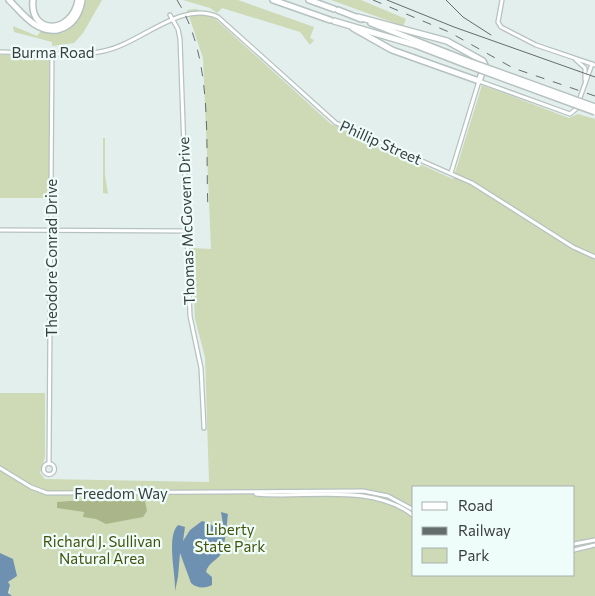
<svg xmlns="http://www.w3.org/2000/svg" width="595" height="596" font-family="Commissioner,sans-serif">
	<rect width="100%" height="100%" fill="#e2efed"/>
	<g fill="#ced9b5" fill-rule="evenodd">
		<path d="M84,0H102L83,33L74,43L52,46V42L14,32L13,26L37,36L41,31L63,33C76,24 82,16 84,0Z"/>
		<polygon points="183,0 238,0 314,27 310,38 314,40 310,45 300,32 222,8 217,13 210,8"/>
		<polygon points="331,0 361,0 406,19 403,26"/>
		<path d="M196,9L211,15L331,124L453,179L482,85L569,118L578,114L595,119V596H9L10,585L8,582L14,577L0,559V393H45V457L40,473L45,479L209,482L205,357L195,319L191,248L211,249L203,58L187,10ZM414,487H574V575H414Z"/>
		<rect x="0" y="55" width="49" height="143"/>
		<polygon points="103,138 105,138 105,175 108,194 103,193"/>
	</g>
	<polygon fill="#aab68a" points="70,501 145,501 147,511 143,517 106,524 96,519 83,517 84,512 57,508 57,502"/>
	<g fill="#6f91b1">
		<path d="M221,512L228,514C227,521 225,548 221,554C216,561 208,563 206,572L212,577V585C205,589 196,588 191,583L180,553L178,577L175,591C176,574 166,537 178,525L185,527L183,541L190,530L202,521L209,523L217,529L223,524Z"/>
		<polygon points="0,553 13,559 17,576 8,582 10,585 8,593 12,596 0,596"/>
	</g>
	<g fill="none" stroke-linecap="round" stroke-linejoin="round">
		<g stroke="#b6c2c0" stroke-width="5.5">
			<g id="minor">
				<polyline points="502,0 498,22 501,27 536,45 595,65"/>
				<polyline points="170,15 178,29 180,39 190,316 201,368 204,428"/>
				<path d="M0,52C29,52 78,57 104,51C142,43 180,0 218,17L336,123L472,183L573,247L595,257"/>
				<polyline points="576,60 585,68 585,80"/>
				<polyline points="451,173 479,81 570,114 576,109 592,64"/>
				<polyline points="0,230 187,231"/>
				<polyline points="49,463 52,53"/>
				<circle cx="49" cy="469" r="5.5"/>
				<polyline points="0,468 31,487 47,493 363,491 388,496 414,510"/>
				<path d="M256,494C306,499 372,482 414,516"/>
				<polyline points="574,544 595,540"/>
				<polyline points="574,550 595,545"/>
			</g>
		</g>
		<g stroke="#b6c2c0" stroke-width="8">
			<g id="highway">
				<path d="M9,0C17,8 25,18 34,24C57,39 78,25 82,0"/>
				<path d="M33,0C29,35 72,35 78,0"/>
				<polyline points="273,0 330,20"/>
				<polyline points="309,0 334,9"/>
				<polyline points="338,10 361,19"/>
				<polyline points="334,21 415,45 467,65"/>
				<polyline points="371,23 468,61"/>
				<polyline points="353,28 392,50 479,81 485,65 483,61 447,41 358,17"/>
			</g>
		</g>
		<use href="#minor" stroke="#fff" stroke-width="3"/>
		<use href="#highway" stroke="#fff" stroke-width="5"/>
		<g stroke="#656d6c" stroke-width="1">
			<polyline points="387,0 454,27 595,77"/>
			<polyline points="446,0 463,17 491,35"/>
		</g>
		<g stroke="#656d6c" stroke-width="1" stroke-dasharray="9 9" stroke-linecap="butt">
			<path d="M177,0C214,59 205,141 208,209"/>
			<polyline points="373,0 449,32 513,68 595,96"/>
		</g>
		<g stroke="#b6c2c0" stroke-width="8" stroke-linecap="butt">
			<g id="highway-bridge">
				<polyline points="468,61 595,107"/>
				<polyline points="467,65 595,112"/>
			</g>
		</g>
		<use href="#highway-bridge" stroke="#fff" stroke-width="5"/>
	</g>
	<g text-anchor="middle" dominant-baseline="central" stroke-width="4.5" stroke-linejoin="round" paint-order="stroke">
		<g font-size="15" fill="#383e3d" stroke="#effdfa">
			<text x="53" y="52">Burma Road</text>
			<text transform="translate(381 142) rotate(24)">Phillip Street</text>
			<text transform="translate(186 221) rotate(-92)">Thomas McGovern Drive</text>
			<text transform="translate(51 258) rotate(-90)">Theodore Conrad Drive</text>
			<text x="121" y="493">Freedom Way</text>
		</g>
		<g font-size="15" fill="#44520c" stroke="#effdfa">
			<text x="230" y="529">Liberty<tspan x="230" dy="17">State Park</tspan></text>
			<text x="102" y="541">Richard J. Sullivan<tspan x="102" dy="17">Natural Area</tspan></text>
		</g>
	</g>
	<rect x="412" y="486" width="162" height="90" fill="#effdfa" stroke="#a6b1ae"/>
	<rect x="422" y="502" width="25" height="8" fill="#ffffff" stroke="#a6b1ae"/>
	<text x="458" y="511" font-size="15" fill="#383e3d">Road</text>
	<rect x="422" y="527" width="25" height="8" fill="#656d6c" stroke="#a6b1ae"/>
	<text x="458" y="536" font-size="15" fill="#383e3d">Railway</text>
	<rect x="422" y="548" width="25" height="15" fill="#ced9b5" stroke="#a6b1ae"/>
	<text x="458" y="561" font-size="15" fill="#383e3d">Park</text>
</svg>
